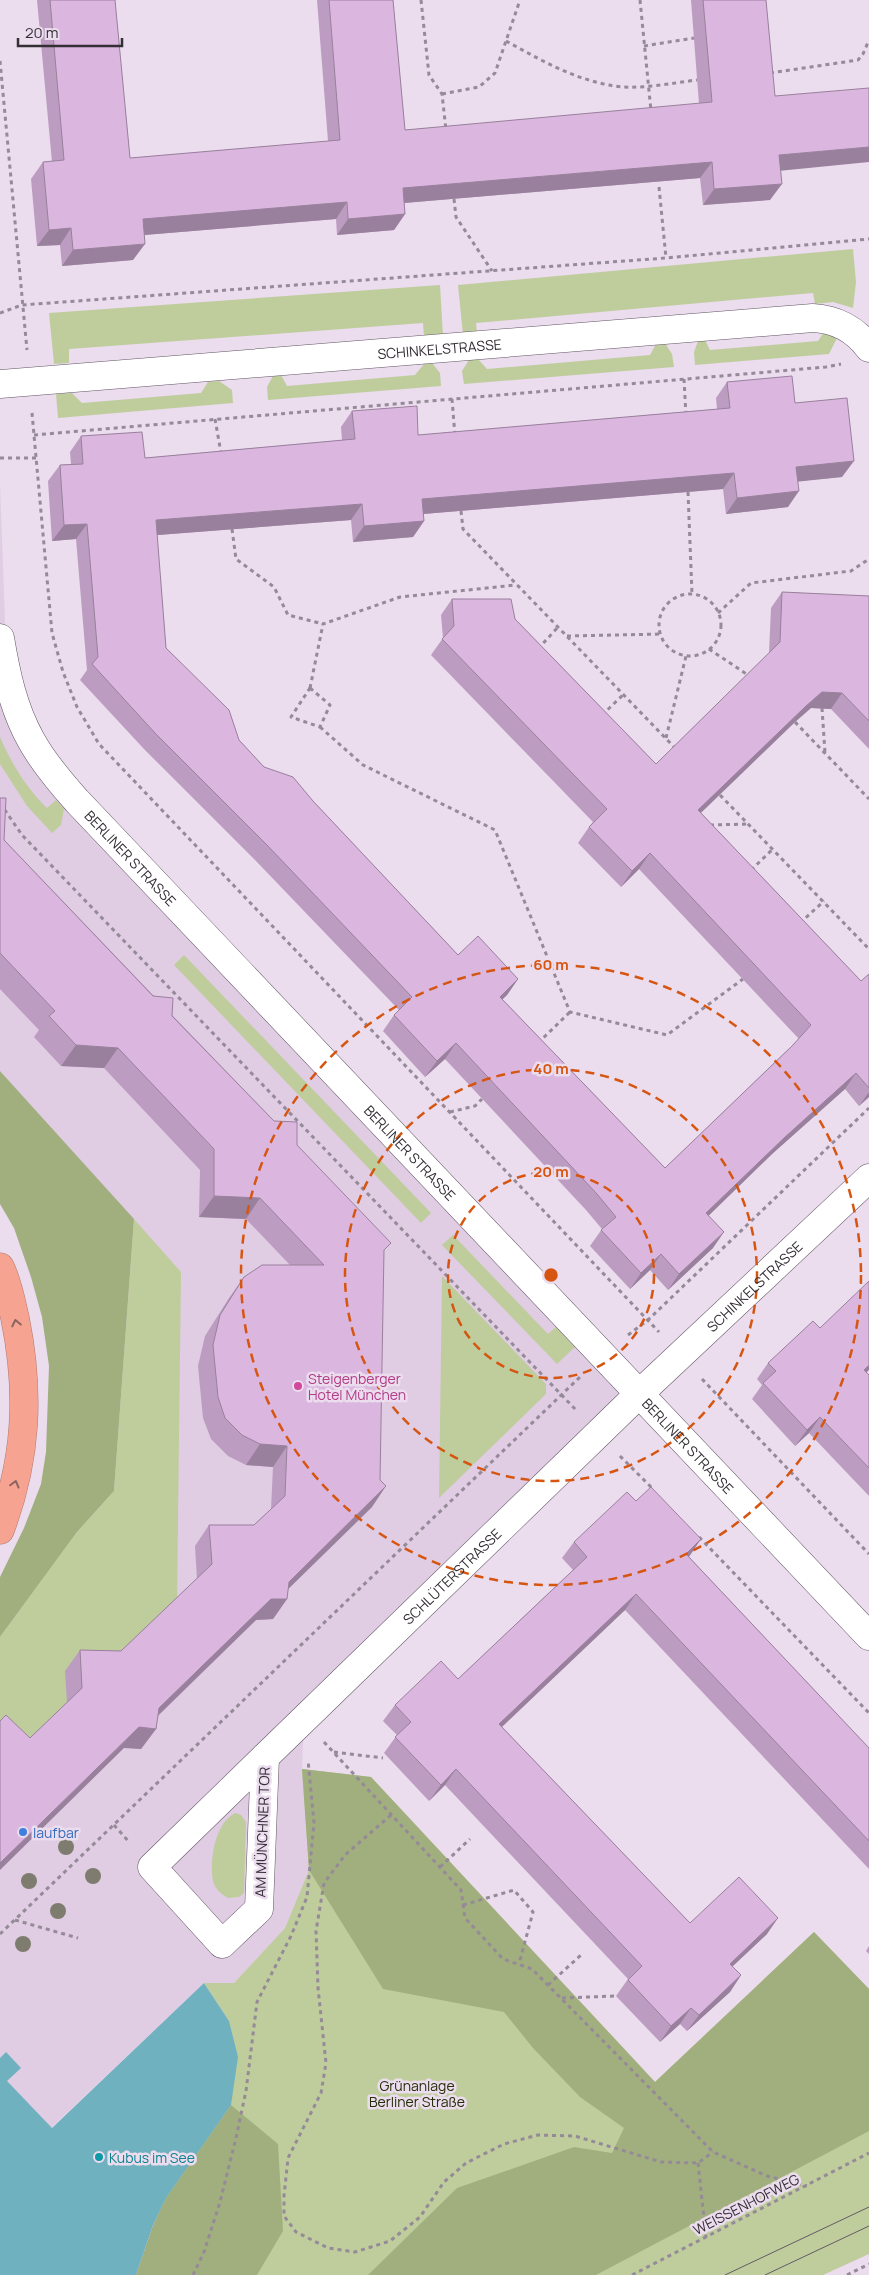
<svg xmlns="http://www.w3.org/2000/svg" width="869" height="2275" font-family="Manrope,sans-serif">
	<rect width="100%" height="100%" fill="#ebdcee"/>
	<polygon fill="#e0cce3" points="0,484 8,707 631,1401 304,1719 302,1769 309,1870 285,1928 234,1983 204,1983 0,2176 0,1744 65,1671 181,1272 0,1071"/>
	<g fill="#bfcd9d">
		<polygon points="853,249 856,282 853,308 833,302 815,304 813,293 476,323 477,334 463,335 458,285"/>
		<polygon points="440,285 443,336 424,337 423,323 69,349 69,363 54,364 49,313"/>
		<polygon points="824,332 838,336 829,354 695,365 694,352 698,341 705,340 710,350 818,341"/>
		<polygon points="665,343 672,354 674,367 464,384 462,371 469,360 478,359 487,369 650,355 656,344"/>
		<polygon points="432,363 440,373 441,386 268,400 267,387 273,376 281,375 287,386 415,375 424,364"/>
		<polygon points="219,381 232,390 233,403 58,418 56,394 72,393 82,403 201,393 208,382"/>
		<path d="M0,737C11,763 27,789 47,808L56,800L64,809L61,825L52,833L27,806L0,764Z"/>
		<polygon points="184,955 431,1213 421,1223 174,965"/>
		<polygon points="134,1219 181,1272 177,1605 15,1759 0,1744 0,1637 77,1532 114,1491"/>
		<polygon points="453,1235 548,1334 556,1327 575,1347 557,1364 442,1245"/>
		<polygon points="442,1276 546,1384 546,1394 439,1498"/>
		<polygon points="302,1769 371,1777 655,2082 814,1932 869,1989 869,2254 823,2275 136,2275 229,2021 204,1983 234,1983 285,1928 309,1870"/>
		<path d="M236,1813L241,1815L246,1822L244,1893L239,1897L228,1898C221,1894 215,1889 213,1881C209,1861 215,1821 236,1813Z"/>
	</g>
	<g fill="#a1af7e">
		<polygon points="0,1071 134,1219 114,1491 77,1532 0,1637 0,1577 24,1528 41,1484 46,1452 49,1366 42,1317 31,1277 14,1228 0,1204"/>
		<polygon points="302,1769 371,1777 655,2082 814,1932 869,1989 869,2131 596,2275 368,2275 457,2188 574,2147 612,2153 624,2128 580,2097 533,2048 504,2012 383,1989 309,1870"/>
		<polygon points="231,2105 278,2144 283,2231 257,2275 136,2275 153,2225 166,2198"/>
	</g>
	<polygon fill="#70b1bf" points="204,1983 229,2021 238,2057 231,2105 166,2198 153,2225 136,2275 0,2275 0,2058 6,2052 21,2068 7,2081 52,2128"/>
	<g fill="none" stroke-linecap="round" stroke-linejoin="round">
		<g stroke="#625564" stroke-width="29">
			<g id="street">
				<path id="s1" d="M0,384L813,318C835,319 855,329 869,348"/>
				<path id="s2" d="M0,638C6,673 13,708 31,740C43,762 60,782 77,801L869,1636"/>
				<path id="s3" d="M265,1757L639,1394L869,1178"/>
				<polygon points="265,1757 259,1909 222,1944 152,1867"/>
			</g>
		</g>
		<g stroke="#b27a71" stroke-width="29">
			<path id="highway" d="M0,1267C8,1283 11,1301 15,1318C30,1392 27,1459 0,1530"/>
		</g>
		<g stroke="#958a97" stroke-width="3" stroke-dasharray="4 4" stroke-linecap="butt">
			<polyline points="421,0 429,75 442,94 446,130"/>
			<polyline points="640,0 651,111"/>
			<path d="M506,41C539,59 571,78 609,85C635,91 671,83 697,80"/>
			<polyline points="644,46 694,38"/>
			<polyline points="0,61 27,350"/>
			<polyline points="770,73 858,60 863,54 869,40"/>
			<polyline points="442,94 479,87 495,73 520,0"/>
			<polyline points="659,187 666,258"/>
			<polyline points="454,199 456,217 492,271"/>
			<polyline points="0,313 22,305 666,258 869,239"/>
			<polyline points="684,379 686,416"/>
			<polyline points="452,399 455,436"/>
			<polyline points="32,413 52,633 63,672 77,707 99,744 659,1332"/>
			<polyline points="215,419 221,453"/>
			<polyline points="34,435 826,367 841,364"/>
			<polyline points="0,458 36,458"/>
			<polyline points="688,492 692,594"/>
			<polyline points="461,511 463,529 676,749"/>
			<polyline points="232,529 236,559 274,587 288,615 323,624"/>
			<circle cx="690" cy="625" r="31"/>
			<polyline points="718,613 751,583 851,571 869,559"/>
			<polyline points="567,636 661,634"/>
			<polyline points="538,649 558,627"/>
			<polyline points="709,649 751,677"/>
			<polyline points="310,688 323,624 400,597 516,585"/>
			<polygon points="310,688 330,705 320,727 291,717"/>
			<polyline points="822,708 825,753"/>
			<polyline points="602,715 623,695"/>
			<polyline points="795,722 869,799"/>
			<polyline points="320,727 363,765 495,830 570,1012 667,1035 743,979"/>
			<polyline points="666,738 686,656"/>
			<polyline points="720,795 869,949"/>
			<polyline points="0,803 22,835 576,1410"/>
			<polyline points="710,825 749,824"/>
			<polyline points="751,870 773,849"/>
			<polyline points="800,923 824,901"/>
			<polyline points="538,1043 570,1012"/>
			<polyline points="450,1112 475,1106 482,1099"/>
			<polyline points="628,1335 648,1320 869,1108"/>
			<polyline points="702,1379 869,1554"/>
			<polyline points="620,1456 653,1489"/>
			<polyline points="699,1537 869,1713"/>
			<polyline points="324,1742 461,1890 465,1918 503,1959 532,1969 713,2152 767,2176 807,2186"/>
			<polyline points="334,1752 383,1758"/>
			<polyline points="391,1815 345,1855 324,1883 316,1931 318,1988 326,2063 321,2093 288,2158 284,2196 284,2216 296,2232 328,2248 355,2252 390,2241 420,2217 444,2182 466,2163 504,2144 538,2135 575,2136 661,2162 698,2163 713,2152"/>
			<polyline points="114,1825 130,1843"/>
			<polyline points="440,1867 470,1839"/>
			<polyline points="463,1905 514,1890 533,1912 519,1964"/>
			<polyline points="15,1920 78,1938"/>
			<polyline points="0,1934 580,1377"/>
			<polyline points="548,1985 581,1955"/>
			<polyline points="562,1998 616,1996"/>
			<polyline points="698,2163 706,2237"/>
			<polyline points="193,2275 204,2252 220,2202 236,2138 246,2091 257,2002 291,1936 307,1897 314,1823 308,1760"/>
			<polyline points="632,2275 869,2153"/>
			<polyline points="847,2275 869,2264"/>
		</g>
		<use href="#street" stroke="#fff" stroke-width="28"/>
		<use href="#highway" stroke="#f6a392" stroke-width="28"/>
		<g stroke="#635a64" stroke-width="1">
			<polyline points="725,2275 869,2207"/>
			<polyline points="765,2275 869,2226"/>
		</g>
	</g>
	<g fill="#7e7c6f">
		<circle cx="66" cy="1847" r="8"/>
		<circle cx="93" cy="1876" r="8"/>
		<circle cx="29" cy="1881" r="8"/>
		<circle cx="58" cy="1911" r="8"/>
		<circle cx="23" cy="1944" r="8"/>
	</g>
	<g fill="#bc9dc1">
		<polygon points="37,0 115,0 130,158 328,141 317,0 393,0 405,130 699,104 691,0 766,0 780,170 770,200 703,205 700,178 404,203 405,214 394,230 337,235 336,219 144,235 133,260 62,266 60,245 37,246 31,179 43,162 52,162"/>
		<polygon points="727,382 795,403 842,477 798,481 788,507 726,514 723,489 423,514 424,521 413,537 353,542 351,520 157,535 166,648 239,740 264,767 313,801 458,955 518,979 507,995 502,999 665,1168 799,1039 639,869 621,887 578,843 589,827 593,822 431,655 443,638 441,615 452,599 515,619 656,764 769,653 771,608 782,592 869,596 869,749 831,709 811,708 795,722 701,813 861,981 869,974 869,1097 859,1106 845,1089 772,1154 709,1215 713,1248 668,1290 650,1270 630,1289 590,1246 602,1229 586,1210 445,1059 425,1077 383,1031 394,1015 399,1010 256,861 144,749 80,680 87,670 76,539 52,541 48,481 60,465 71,464 70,452 81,436 145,458 342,440 341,427 352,411 418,435 717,409 716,398"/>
		<polygon points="0,798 4,840 297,1145 384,1252 372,1507 288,1589 287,1599 273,1619 256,1620 158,1716 156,1729 141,1749 30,1738 67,1703 65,1671 80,1650 121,1651 197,1579 195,1546 209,1525 254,1525 271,1509 273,1467 246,1465 228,1456 211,1439 203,1418 198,1366 205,1336 229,1298 244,1277 290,1265 246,1219 199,1217 200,1170 104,1068 61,1066 34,1037 39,1030 0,989"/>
		<polygon points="820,1328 869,1375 869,1496 809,1433 795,1446 752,1399 762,1385 757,1379 768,1363"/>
		<polygon points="636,1501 701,1539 689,1557 869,1748 869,1869 625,1610 502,1727 690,1923 767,1934 732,1967 741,1975 730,1992 687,2031 680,2024 660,2042 616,1996 628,1979 445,1785 429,1801 384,1753 397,1735 383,1721 395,1705 458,1679 573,1570 562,1558 574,1542"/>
		<polygon points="869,1946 869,1954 866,1951"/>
	</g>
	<g fill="#99809d">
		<polygon points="869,147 869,162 768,172 779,155"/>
		<polygon points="712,162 700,178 392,204 403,188"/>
		<polygon points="782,184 770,200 703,205 714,189"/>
		<polygon points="347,202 336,219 132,236 143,219"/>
		<polygon points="405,214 394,230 337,235 348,219"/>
		<polygon points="71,228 60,245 37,246 49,230"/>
		<polygon points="145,244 133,260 62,266 73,250"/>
		<polygon points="854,461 842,477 785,483 796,467"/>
		<polygon points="734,473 723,489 411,515 422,499"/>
		<polygon points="799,491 788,507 726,514 737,498"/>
		<polygon points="362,504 351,520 145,536 156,520"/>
		<polygon points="424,521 413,537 353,542 364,526"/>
		<polygon points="87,524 76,539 52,541 64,525"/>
		<polygon points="822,692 842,693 831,709 811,708 795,722 687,826 698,810 806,706"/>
		<polygon points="650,853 639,869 621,887 632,871"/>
		<polygon points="518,979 507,995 489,1013 500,997"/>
		<polygon points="456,1043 445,1059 425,1077 437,1061"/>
		<polygon points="76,1045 118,1048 104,1068 61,1066"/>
		<polygon points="856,1073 845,1089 772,1154 695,1229 706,1213 784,1138"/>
		<polygon points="869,1092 869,1097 859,1106"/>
		<polygon points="214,1196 260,1198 246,1219 199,1217"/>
		<polygon points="724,1232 713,1248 668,1290 679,1274"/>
		<polygon points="661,1254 650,1270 630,1289 641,1273"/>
		<polygon points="869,1365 869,1370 853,1386 864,1370"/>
		<polygon points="820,1417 809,1433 795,1446 807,1430"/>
		<polygon points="260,1444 287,1446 273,1467 246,1465"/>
		<polygon points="386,1486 372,1507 278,1599 287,1599 273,1619 256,1620 145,1728 156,1729 141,1749 124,1748 0,1870 0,1863"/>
		<polygon points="701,1539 690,1555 675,1570 686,1554"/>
		<polygon points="636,1594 625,1610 488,1740 499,1724"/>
		<polygon points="456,1769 445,1785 429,1801 441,1785"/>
		<polygon points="778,1918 767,1934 718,1980 730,1964"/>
		<polygon points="741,1975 730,1992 687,2031 699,2015"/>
		<polygon points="691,2008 680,2024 660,2042 671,2026"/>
	</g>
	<g fill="#dbb7e0" stroke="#99809d">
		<polygon points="50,0 115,0 130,158 340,140 329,0 393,0 405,130 712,102 703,0 766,0 775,96 869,88 869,147 779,155 782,184 714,189 712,162 403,188 405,214 348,219 347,202 143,219 145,244 73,250 71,228 49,230 43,162 64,160"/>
		<polygon points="792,376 795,403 847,398 854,461 796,467 799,491 737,498 734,473 422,499 424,521 364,526 362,504 156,520 166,648 229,710 239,740 264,767 293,777 313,801 458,955 478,936 518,979 500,997 665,1168 792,1046 811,1025 650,853 632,871 589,827 607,809 442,639 454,626 452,599 511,599 515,619 656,764 780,642 782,592 869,596 869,721 842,693 822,692 806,706 698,810 861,981 869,974 869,1088 856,1073 784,1138 706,1213 724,1232 679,1274 661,1254 641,1273 601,1230 616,1217 597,1194 456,1043 437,1061 394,1015 412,997 267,845 155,733 92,664 98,657 87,524 64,525 60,465 83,464 81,436 142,432 145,458 355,439 352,411 417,406 418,435 730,408 727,382"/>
		<polygon points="0,798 6,798 4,840 153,996 173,998 172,1016 274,1121 297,1122 297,1145 391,1243 384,1250 380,1480 386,1486 289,1582 287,1599 271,1599 159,1708 156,1729 139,1727 0,1863 0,1721 6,1715 30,1738 82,1688 80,1650 121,1651 212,1564 209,1525 254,1525 285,1496 287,1446 260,1444 242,1435 225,1418 218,1397 213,1345 220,1315 244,1277 262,1265 324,1265 260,1198 214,1196 214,1149 118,1048 76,1045 49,1016 55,1011 0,953"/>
		<polygon points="869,1281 869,1365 864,1370 869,1375 869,1468 820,1417 807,1430 763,1383 776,1371 768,1363 813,1321 820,1328"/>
		<polygon points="651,1487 701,1539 686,1554 869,1748 869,1841 636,1594 499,1724 690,1923 739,1877 778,1918 730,1964 741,1975 699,2015 691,2008 671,2026 628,1980 642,1966 456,1769 441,1785 395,1737 411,1722 395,1705 441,1661 458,1679 587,1557 574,1542 627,1492 636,1501"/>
	</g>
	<defs><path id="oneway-chevron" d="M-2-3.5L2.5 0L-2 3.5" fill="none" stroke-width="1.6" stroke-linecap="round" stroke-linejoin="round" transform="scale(1.25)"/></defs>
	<g stroke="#8b635f">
		<use href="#oneway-chevron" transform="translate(16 1323) rotate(-102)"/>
		<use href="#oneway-chevron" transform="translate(15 1484) rotate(-75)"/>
	</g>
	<g fill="none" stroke="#d65510" stroke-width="2.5" stroke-dasharray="9 6">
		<circle cx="551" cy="1275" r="103"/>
		<circle cx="551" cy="1275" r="206"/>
		<circle cx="551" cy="1275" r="310"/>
	</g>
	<circle fill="#d1479c" stroke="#ebdcee" stroke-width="2" cx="298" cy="1386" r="5"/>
	<circle fill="#3f7fe0" stroke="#ebdcee" stroke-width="2" cx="23" cy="1832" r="5"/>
	<circle fill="#0f9aa8" stroke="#ebdcee" stroke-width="2" cx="99" cy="2157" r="5"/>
	<g text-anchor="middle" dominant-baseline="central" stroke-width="5" stroke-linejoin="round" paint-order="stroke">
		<g font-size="14" fill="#342e35" stroke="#ebdcee">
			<text stroke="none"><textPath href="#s1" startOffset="441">SCHINKELSTRASSE</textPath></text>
			<text stroke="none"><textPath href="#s2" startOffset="262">BERLINER STRASSE</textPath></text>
			<text stroke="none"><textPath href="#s2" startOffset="668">BERLINER STRASSE</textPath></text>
			<text stroke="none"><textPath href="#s3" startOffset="679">SCHINKELSTRASSE</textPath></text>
			<text stroke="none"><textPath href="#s2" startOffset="1072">BERLINER STRASSE</textPath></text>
			<text stroke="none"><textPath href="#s3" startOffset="260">SCHLÜTERSTRASSE</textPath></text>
			<text transform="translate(262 1832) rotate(-88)">AM MÜNCHNER TOR</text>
			<text transform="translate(746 2204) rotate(-27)">WEISSENHOFWEG</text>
		</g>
		<g font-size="14" fill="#b23c85" stroke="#ebdcee" text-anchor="start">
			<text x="308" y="1378">Steigenberger<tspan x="308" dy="16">Hotel München</tspan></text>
		</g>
		<g font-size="14" fill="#366cbe" stroke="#ebdcee" text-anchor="start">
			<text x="33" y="1832">laufbar</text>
		</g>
		<g font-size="14" fill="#252e07" stroke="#ebdcee">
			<text x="417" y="2085">Grünanlage<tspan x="417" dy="16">Berliner Straße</tspan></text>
		</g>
		<g font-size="14" fill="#0d838f" stroke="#ebdcee" text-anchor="start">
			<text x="109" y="2157">Kubus im See</text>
		</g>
	</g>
	<circle cx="551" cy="1275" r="8" fill="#d65510" stroke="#ebdcee" stroke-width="2.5"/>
	<g font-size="15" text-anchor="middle" font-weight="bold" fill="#d65510" stroke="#ebdcee" stroke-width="5" stroke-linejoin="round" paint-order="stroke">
		<text x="551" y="970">60 m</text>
		<text x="551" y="1074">40 m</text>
		<text x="551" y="1177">20 m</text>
	</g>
	<path d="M18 38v8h104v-8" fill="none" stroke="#342e35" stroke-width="2.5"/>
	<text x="25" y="38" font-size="15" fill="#342e35" stroke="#ebdcee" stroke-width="4" paint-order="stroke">20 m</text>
</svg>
